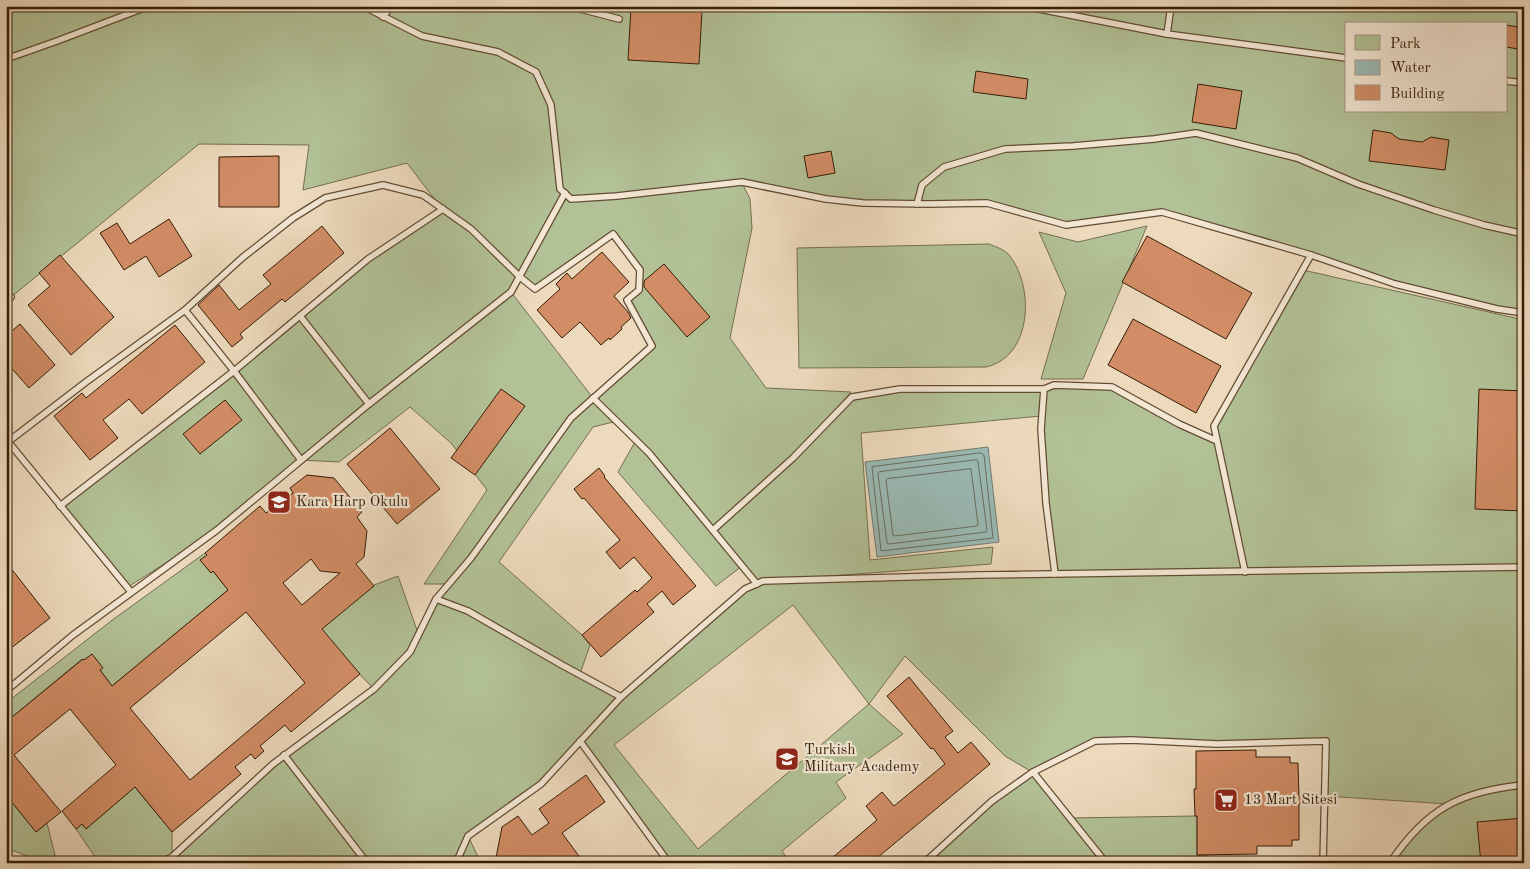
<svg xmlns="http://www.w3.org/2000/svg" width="1530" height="869" font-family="'Old Standard TT',serif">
	<rect width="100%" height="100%" fill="#eddabd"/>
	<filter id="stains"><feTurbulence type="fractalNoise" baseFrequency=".004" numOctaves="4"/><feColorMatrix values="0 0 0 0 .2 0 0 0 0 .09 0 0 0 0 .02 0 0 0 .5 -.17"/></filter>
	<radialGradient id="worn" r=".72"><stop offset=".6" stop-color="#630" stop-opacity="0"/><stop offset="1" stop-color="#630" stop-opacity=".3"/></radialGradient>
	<g fill="#b2c196" stroke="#746f4e" fill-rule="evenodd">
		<path d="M6,6H1524V313L1395,284L1162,212L1066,225L987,203H863L742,183L750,199L752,228L730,338L766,388L851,392L802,448L852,397L900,389H1044L1054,385L1112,387L1217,441L1214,426L1303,270L1524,320V863H1390L1401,846L1448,804L1325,796L1326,741L1217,744L1095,741L1033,772L1070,818L1197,816V855H1206L1207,863H924L992,801L1032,772L1005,756L905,656L869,704L903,734L836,782L846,798L782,851L790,863H669L580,742L541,784L468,836L481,863H174L172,857L160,863H99L76,829L82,824L86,829L128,793L137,782V790L172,832V856L273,764L374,689L317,631L374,585L398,576L418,633L448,584H424L487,490L451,443L410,407L339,462L301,460L217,530L128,587L60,506L234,371L368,259L442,209L407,163L303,190L309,145L199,144L11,297L6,304ZM1346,24H1506V111H1346ZM613,235L640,270L639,290L627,300L652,346L593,398L511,292L520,277L535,289ZM1041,416L1046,503L1055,574L763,581L991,564L993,547L870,560L861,433ZM617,421L636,440L618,472L716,586L742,566L756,584L745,589L621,697L580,674L590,645L582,635L499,562L593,427ZM793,605L869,704L698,849L614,745Z"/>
		<polygon points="1147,226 1083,379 1041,379 1066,293 1039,232 1078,242"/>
		<path d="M989,244C996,247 1004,249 1009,255C1035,287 1032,357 986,367L799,368L797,248Z"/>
		<polygon points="205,553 207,555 201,561 211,573 213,571 228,590 112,686 100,670 82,659 6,722 6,703 111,621"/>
		<polygon points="6,795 36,832 47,823 57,863 46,863 6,848"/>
	</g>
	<polygon fill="#9abab5" stroke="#727b6f" points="988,447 999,542 877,557 865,462"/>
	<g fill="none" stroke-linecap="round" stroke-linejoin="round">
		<g stroke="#686c5d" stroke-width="1">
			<polygon points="981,453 984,455 993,538 881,551 872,467"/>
			<polygon points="977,460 978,462 987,530 986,532 889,544 887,543 878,474 879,472"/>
			<polygon points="971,469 978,524 977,526 895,536 893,535 886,481 887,479"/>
		</g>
	</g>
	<g fill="#d28d66" stroke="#351d05" fill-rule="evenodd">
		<polygon points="631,7 702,11 699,64 628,60"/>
		<polygon points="1506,25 1524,28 1524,50 1506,47"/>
		<polygon points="976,71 1028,79 1026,99 973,92"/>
		<polygon points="1198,84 1242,91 1236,129 1192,122"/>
		<polygon points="1373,130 1391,133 1399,139 1422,142 1431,137 1449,140 1445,170 1369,161"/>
		<polygon points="831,151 835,173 808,178 804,156"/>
		<polygon points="279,156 279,207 219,207 219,157"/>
		<polygon points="169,219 192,256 159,277 146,256 124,270 100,233 117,223 130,244"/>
		<polygon points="322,226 344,253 285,302 282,299 240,334 243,338 232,347 198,305 219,285 239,310 271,284 263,275"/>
		<polygon points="1147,236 1252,293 1226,339 1122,282"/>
		<polygon points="602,252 629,282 614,296 628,312 631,318 621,327 622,329 610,340 609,338 601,345 580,322 562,338 537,310 560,289 556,284 567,273 572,279"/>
		<polygon points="60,255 114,317 71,355 28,305 50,286 39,273"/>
		<polygon points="664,264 710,317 687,337 644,287 644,281"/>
		<polygon points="1133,319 1221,366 1196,413 1108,365"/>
		<polygon points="20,324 55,365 29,388 6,362 6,336"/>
		<polygon points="175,325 205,362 142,414 129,399 103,420 118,438 90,460 54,416 82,393 86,398"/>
		<polygon points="501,389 525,406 475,475 451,458"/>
		<polygon points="1479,389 1524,391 1524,511 1475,509"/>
		<polygon points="225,400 242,420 200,454 183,434"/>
		<polygon points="390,428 440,489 397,524 347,464"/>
		<polygon points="599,468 605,476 604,477 696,586 673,605 662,591 647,604 654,612 601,657 582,635 635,590 637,592 652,578 634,557 620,569 606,552 620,540 584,498 582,499 574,489"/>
		<path d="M307,475L334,478L362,512L357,517L367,531L364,557L356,564L374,586L322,629L360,674L291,732L285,725L260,746L264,751L255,759L251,754L235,767L241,774L172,832L135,787L86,829L82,824L76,829L62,811L116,765L70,709L14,755L61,812L36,832L6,795V722L83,659L84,660L92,654L103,668L100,670L112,686L228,590L213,571L211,573L200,560L207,555L205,553L260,506L266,513L293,493L290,488ZM311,559L320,571L340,573L302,605L283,583ZM246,612L305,683L190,780L130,708Z"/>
		<polygon points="6,562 50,618 6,652"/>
		<polygon points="909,677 953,731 945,737 958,753 971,742 990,764 871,863 826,863 877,820 866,806 882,792 894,806 945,764 933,748 931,749 887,696"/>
		<polygon points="1256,750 1256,757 1290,757 1290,763 1298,763 1299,797 1302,801 1299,805 1299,840 1292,840 1292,846 1257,846 1257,854 1197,855 1197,816 1195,816 1194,789 1196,789 1196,751"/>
		<polygon points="586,775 605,802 562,833 584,863 495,863 502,827 518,816 532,835 549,823 539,809"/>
		<polygon points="1524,818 1524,863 1481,863 1477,822"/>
	</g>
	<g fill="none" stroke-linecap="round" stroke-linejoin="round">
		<g stroke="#634c33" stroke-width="8">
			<g id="service">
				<polyline points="363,6 422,36 498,52 536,72 551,105 560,189 571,199 617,196 742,182 826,199 863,203 928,204 987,203 1066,225 1162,212 1311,255 1395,284 1497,309 1524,313"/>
				<polyline points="569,6 619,19"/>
				<polyline points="1024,6 1167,34 1346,58"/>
				<polyline points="383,17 391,6"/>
				<polyline points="1167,34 1171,6"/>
				<polyline points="6,59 57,41 149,6"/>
				<polyline points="1506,81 1524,83"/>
				<polyline points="917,204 922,185 944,167 1005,149 1073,146 1154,139 1196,133 1297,158 1358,184 1434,210 1484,225 1524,234"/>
				<polyline points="6,304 11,297"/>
				<polyline points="300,316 369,404"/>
				<polyline points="593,398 649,453 757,584"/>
				<polyline points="6,439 131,592"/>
				<polyline points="9,441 86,382 185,310 234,371 368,259 443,209"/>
				<polyline points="60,506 234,371 301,460"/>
				<polyline points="713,530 793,458 852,397 900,389 1044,389"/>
				<polyline points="1245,572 1214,426 1311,255"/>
				<polyline points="1055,574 1046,503 1041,429 1044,389 1054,385 1112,387 1179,424 1217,441"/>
				<polyline points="436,599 468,611 562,665 621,697"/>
				<polyline points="6,691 73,635 217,530 369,404 511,292 565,193"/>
				<polyline points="580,741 669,863"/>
				<polyline points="284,755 367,863"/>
				<polyline points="1033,772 1095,741 1131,740 1217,744 1326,741 1323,863"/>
				<polyline points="160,863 172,857 273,764 374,689 410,652 436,599 471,558 571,418 652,346 627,300 639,290 640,270 613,234 535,289 520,277 471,229 423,195 383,185 325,198 293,218 242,258 185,310"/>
				<polyline points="456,863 468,836 541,784 621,697 745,589 763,581 977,575 1524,567"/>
				<polyline points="924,863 992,801 1033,772 1106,863"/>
				<path d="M1390,863C1426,809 1460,791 1524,785"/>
			</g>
		</g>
		<use href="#service" stroke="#f3e7d4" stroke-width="5.5"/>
	</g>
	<defs>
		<g id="school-square" transform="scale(1.25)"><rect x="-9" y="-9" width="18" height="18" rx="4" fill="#8f2418" stroke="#f3e7d4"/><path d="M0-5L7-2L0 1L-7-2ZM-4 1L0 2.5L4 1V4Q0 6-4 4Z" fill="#fff"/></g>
		<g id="supermarket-square" transform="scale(1.25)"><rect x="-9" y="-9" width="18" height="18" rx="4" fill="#8f2418" stroke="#f3e7d4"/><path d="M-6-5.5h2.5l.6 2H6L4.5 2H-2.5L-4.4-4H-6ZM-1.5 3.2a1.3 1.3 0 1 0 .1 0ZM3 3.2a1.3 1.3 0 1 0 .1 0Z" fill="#fff"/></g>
	</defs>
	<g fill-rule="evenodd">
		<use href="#school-square" x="279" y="502"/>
		<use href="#school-square" x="787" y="759"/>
		<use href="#supermarket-square" x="1226" y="800"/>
	</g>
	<g text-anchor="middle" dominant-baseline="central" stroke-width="4.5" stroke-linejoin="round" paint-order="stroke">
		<g font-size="15" fill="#351d05" stroke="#f3e7d4" text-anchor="start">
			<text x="296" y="502">Kara Harp Okulu</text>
			<text x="804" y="750">Turkish<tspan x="804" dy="17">Military Academy</tspan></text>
			<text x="1244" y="800">13 Mart Sitesi</text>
		</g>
	</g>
	<rect width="1530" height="869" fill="none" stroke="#eddabd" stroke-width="25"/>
	<rect x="8" y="8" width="1515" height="854" fill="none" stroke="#351d05" stroke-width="2.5"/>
	<rect x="12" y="12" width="1505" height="844" fill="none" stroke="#351d05"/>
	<rect x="1345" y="22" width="162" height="90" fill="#f3e7d4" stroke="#a79681"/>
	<rect x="1355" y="35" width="25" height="15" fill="#b2c196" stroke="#a79681"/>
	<text x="1390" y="48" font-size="15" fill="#351d05">Park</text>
	<rect x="1355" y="60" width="25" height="15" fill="#9abab5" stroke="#a79681"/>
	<text x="1390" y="72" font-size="15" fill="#351d05">Water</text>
	<rect x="1355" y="85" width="25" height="15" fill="#d28d66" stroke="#a79681"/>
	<text x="1390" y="98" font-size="15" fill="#351d05">Building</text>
	<rect width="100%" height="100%" filter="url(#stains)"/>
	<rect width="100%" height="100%" fill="url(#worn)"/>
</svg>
